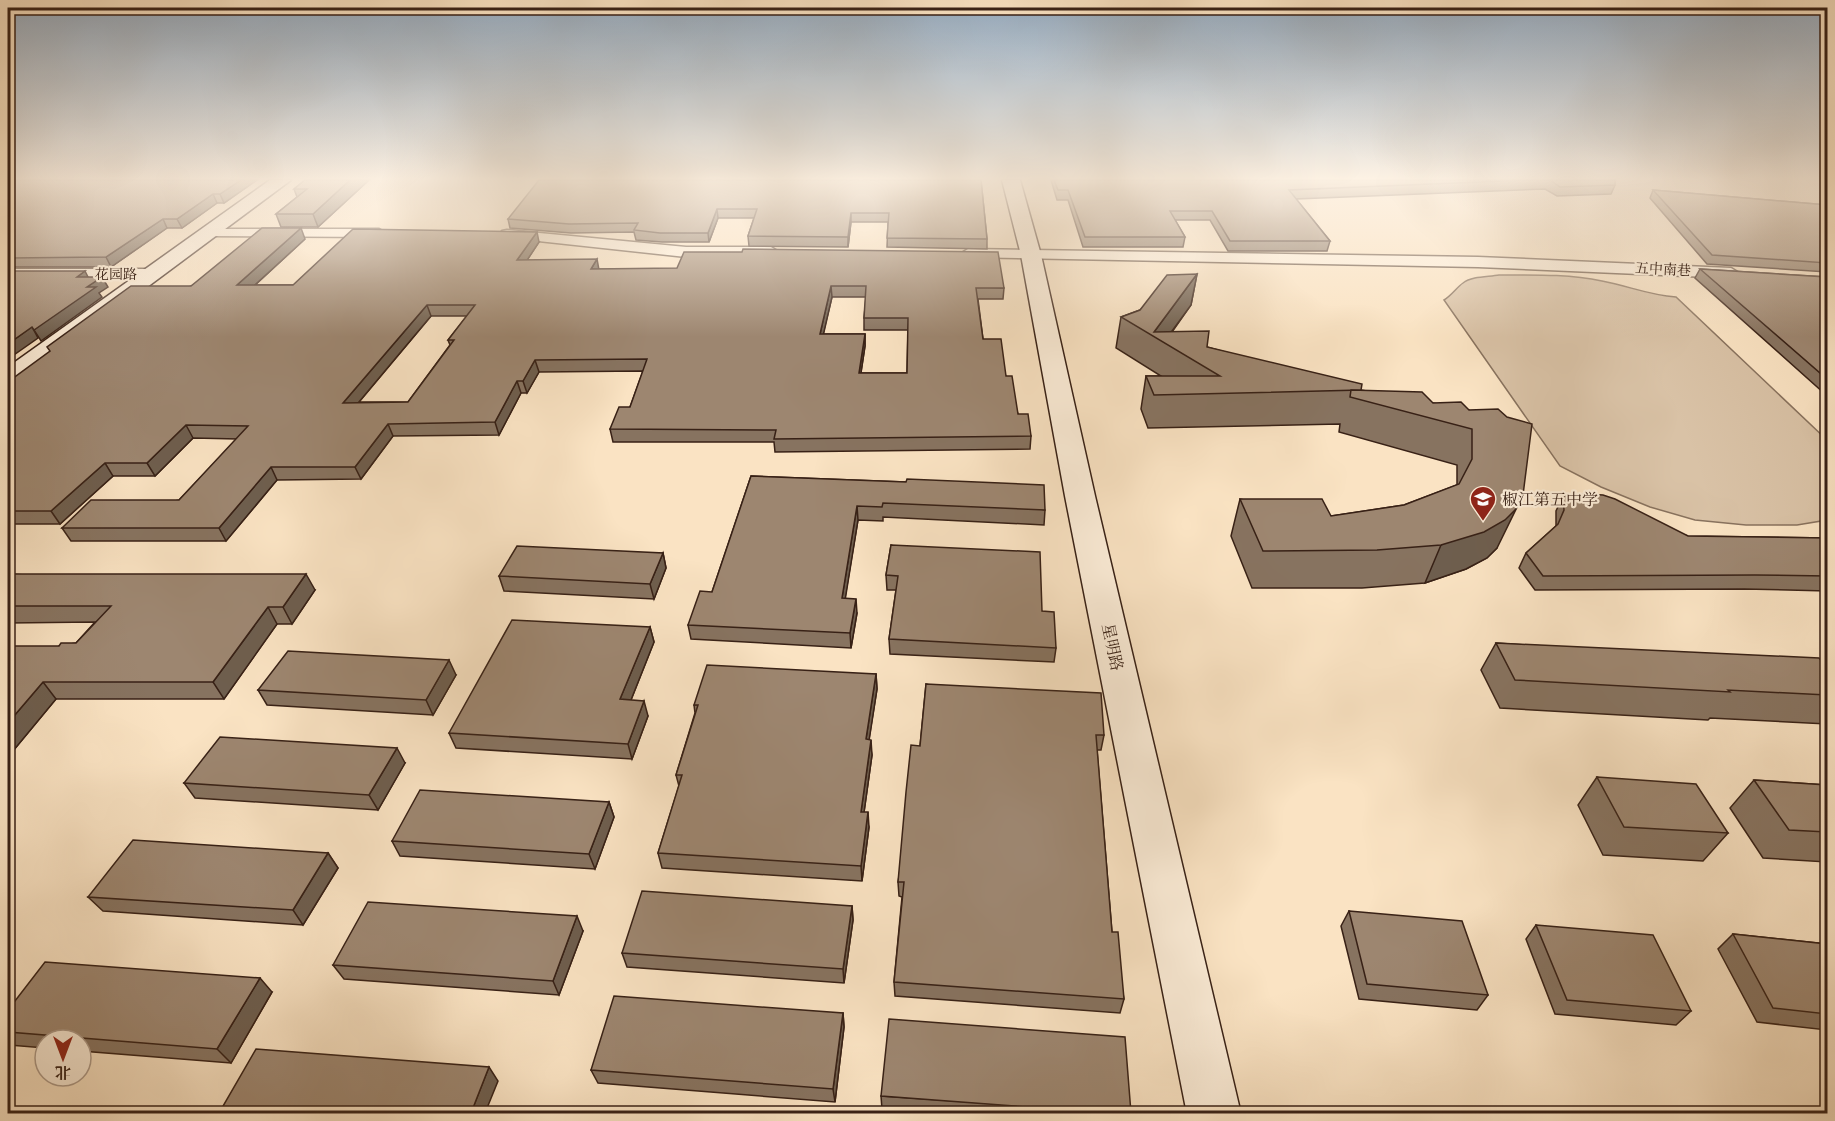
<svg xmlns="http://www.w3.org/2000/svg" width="1835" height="1121" font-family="'Libre Caslon Text','Noto Serif SC',serif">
	<rect width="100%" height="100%" fill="#fae3c3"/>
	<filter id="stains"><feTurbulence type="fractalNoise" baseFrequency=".00333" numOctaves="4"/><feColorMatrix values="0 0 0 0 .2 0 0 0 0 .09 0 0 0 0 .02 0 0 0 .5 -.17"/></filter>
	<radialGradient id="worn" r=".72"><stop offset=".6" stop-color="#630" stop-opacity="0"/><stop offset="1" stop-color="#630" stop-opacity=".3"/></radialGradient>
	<path fill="#d9c2a6" stroke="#88725e" stroke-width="1.5" d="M1499,275C1534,275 1568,274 1602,281C1629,286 1648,295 1676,297L1827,440V520L1797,525H1746L1695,520L1650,507L1601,487L1560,466L1444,300C1452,295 1457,287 1463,283C1472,276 1488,277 1499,275Z"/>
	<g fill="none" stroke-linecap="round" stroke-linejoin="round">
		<g stroke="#685241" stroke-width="3">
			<g id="street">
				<polygon points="211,229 379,229 386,233 379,237 206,236 204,233 206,230"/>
				<polygon points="507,230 686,247 771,247 779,252 771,257 686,257 502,237 500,234 502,231"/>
				<polygon points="968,249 1478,257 1731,268 1739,273 1731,278 1478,267 963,257 960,254"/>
				<polygon points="8,269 153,269 161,274 153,279 8,279"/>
			</g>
		</g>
		<g stroke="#382116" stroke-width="3">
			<g id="secondary">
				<polygon points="270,180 291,180 17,384 8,387 8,367"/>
				<polygon points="1002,180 1020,180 1041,255 1095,496 1241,1114 1187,1114 1065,496 1021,255"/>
			</g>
		</g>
		<use href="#street" fill="#fcedd8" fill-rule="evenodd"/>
		<use href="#secondary" fill="#fcedd8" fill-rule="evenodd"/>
	</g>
	<g fill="#877360" stroke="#382116" stroke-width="1.5" fill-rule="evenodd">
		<polygon points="8,180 257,180 224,203 217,203 182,228 167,228 111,267 8,267"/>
		<polygon points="305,180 369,180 318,227 281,227 276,214 297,197 294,189"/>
		<polygon points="981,180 987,239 987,249 887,247 888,222 851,222 848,247 749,246 748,236 754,218 718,218 709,242 662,242 636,240 634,232 571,233 510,228 508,219"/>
		<polygon points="1051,180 1615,180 1615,185 1611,194 1557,196 1545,189 1296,199 1330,241 1327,251 1228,251 1210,220 1175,220 1185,237 1183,247 1083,247 1068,200 1057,200"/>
		<polygon points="1653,190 1827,205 1827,272 1707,264 1650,198"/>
		<path d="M305,239L255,285H293L539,242L527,260L599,269L1004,288L1003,299H978L983,339L1006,376L1018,414L1031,436L1030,449L775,452L774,442H613L610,429L630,407L643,371L539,372L527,393H521L499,435L393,436L361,479L277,480L226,541H71L62,528L179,500L237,439L193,438L155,476H113L60,524H8V382L191,286ZM832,297H866L864,318V330H908L907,373H861L865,346V334H823ZM431,316H467L448,340L450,345L408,402H359Z"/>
		<polygon points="1700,269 1827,277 1827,394 1825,394 1695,278"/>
		<polygon points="1197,274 1191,305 1172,332 1207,347 1361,390 1433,403 1469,410 1497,548 1487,558 1466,569 1425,583 1362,588 1252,588 1231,536 1240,499 1331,516 1404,505 1457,485 1457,465 1339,432 1340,424 1148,428 1141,409 1146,376 1161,376 1116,348 1121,317 1140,310"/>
		<polygon points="751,476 906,482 1045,510 1044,525 883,517 883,521 858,520 845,598 857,613 851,648 691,639 688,625 712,592"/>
		<polygon points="1563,496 1688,536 1827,538 1827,591 1744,589 1535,590 1519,568 1526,553 1556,526 1556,511"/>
		<polygon points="891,545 1042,611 1056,648 1054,662 890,654 889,639 896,590 887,590 886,575"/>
		<polygon points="663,553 666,568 654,599 504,591 499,576"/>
		<polygon points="8,574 315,590 292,624 277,624 224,699 56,699 8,757 59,646 76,643 95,622 8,623"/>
		<polygon points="650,627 654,642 631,700 648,716 632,759 456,748 449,733"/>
		<polygon points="1496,643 1827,664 1827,724 1710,718 1708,720 1500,708 1481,670"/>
		<polygon points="876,674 877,689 869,739 872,755 864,812 869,827 862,881 662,868 658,853 679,786 676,775 695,713 694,705"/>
		<polygon points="456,675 433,715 267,705 258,690"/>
		<polygon points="926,684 1104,735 1101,750 1097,750 1112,932 1124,999 1120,1013 895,996 894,982 902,897 899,896 898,882 920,746"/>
		<polygon points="405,763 378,810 195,798 184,783"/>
		<polygon points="1597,777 1728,833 1703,861 1603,855 1578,805"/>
		<polygon points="1754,780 1827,785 1827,862 1763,858 1730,808"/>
		<polygon points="609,802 614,817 595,869 400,856 392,841"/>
		<polygon points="328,853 338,868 303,925 103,911 88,897"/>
		<polygon points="852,906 853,920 844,983 627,967 622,953"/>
		<polygon points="1349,911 1488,995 1477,1010 1359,999 1341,926"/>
		<polygon points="1536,925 1691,1011 1676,1025 1555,1014 1526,939"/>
		<polygon points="583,931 559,995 344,979 333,965"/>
		<polygon points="1733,934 1827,944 1827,1030 1757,1022 1718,949"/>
		<polygon points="272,992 231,1063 81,1051 81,1040 45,1040 45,1048 9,1045 8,1044 8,1010"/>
		<polygon points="843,1013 844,1027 835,1102 598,1083 591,1070"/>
		<polygon points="881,1096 1131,1113 941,1113 882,1109"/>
	</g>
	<g fill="#6e5e4e" stroke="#382116" stroke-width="1.5">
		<polygon points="241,180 257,180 224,203 220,194"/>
		<polygon points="350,180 369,180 318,227 313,214"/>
		<polygon points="213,194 217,203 182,228 177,219"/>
		<polygon points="717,209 718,218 709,242 708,233"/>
		<polygon points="851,213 851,222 848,247 848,237"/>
		<polygon points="163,219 167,228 111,267 106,257"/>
		<polygon points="301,228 305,239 243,296 237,285"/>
		<polygon points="537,232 539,242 520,271 517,260"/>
		<polygon points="597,259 599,270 591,269"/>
		<polygon points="85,271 90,281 77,277"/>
		<polygon points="1197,274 1191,305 1164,342 1154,332"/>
		<polygon points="102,277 108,287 99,293 102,297 41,341 34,330 87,287"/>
		<polygon points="831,286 832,297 821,345 820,334"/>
		<polygon points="427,305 431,316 348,415 343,403"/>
		<polygon points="32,327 38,338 8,359 8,344"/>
		<polygon points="865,334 865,346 859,385 859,373"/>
		<polygon points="535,360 539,372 527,393 523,381"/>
		<polygon points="517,381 521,393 499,435 495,422"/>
		<polygon points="388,424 393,436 361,479 355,467"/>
		<polygon points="186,425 193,438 155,476 147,463"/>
		<polygon points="105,463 113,476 60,524 51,511"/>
		<polygon points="271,467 277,480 226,541 219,528"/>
		<polygon points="1523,495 1497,548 1487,558 1466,569 1425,583 1441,545"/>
		<polygon points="857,506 858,520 843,613 842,598"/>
		<polygon points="663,553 666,568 654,599 650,584"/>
		<polygon points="306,574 315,590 292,624 283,607"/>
		<polygon points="856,599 857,613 851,648 850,633"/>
		<polygon points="268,607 277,624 224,699 213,682"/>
		<polygon points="650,627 654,642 625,715 620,699"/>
		<polygon points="449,660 456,675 433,715 426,700"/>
		<polygon points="876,674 877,689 867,754 866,739"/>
		<polygon points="43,682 56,699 8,757 8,723"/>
		<polygon points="644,701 648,716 632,759 628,744"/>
		<polygon points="871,740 872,755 862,827 861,812"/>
		<polygon points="397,748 405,763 378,810 369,795"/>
		<polygon points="609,802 614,817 595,869 589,854"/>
		<polygon points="868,812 869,827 862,881 861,866"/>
		<polygon points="328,853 338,868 303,925 293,910"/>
		<polygon points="852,906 853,920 844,983 843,969"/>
		<polygon points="577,916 583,931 559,995 553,981"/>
		<polygon points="260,978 272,992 231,1063 217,1049"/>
		<polygon points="843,1013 844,1027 835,1102 833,1089"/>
		<polygon points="489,1067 498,1081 485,1113 471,1113"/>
	</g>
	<g fill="#9d8670" stroke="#382116" stroke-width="1.5" fill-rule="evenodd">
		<polygon points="8,180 241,180 220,194 213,194 177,219 163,219 106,257 8,258"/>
		<polygon points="305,180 350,180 313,214 276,214 307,189 294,189"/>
		<polygon points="539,180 981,180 987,239 887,238 889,213 851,213 848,237 748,236 757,209 717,209 708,233 660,233 634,230 638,223 569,224 508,219"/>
		<polygon points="1054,180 1526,180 1289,190 1330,241 1230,241 1212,211 1170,211 1185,237 1085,237 1068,190 1058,190"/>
		<polygon points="1550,180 1615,180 1615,185 1560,187"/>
		<polygon points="1653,190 1827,205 1827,263 1712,255"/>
		<path d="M262,228H301L237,285H293L353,229L537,232L517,260L597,259L591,269L677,268L684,252H742L743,249L998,252L1004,288H976L983,339H1001L1006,376H1012L1018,414H1028L1031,436L774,439L776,430L610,429L619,407H630L647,359L535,360L523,381H517L495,422L388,424L355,467H271L219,528H62L91,500H179L248,426L186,425L147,463H105L51,511H8V382L50,351L47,347L131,286H191ZM831,286H866L864,318H908L907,373H859L865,334H820ZM427,305H475L448,340H454L408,402L343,403Z"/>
		<polygon points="1700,269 1827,277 1827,379"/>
		<polygon points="8,271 85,271 77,277 102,277 87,287 96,287 34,330 32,327 8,344"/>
		<polygon points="1197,274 1154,332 1209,331 1207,347 1362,384 1361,390 1154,395 1146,376 1220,376 1121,317 1140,310 1167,275"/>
		<polygon points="1351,390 1422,392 1433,403 1461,402 1469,410 1498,409 1507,417 1532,424 1523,495 1515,510 1505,520 1484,532 1441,545 1377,550 1263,551 1240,499 1322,499 1331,516 1404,505 1459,484 1472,459 1472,429 1350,397"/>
		<polygon points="751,476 906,482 907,479 1044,485 1045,510 883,503 882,507 857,506 842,598 856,599 850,633 688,625 700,591 712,592"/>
		<polygon points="1587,494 1603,495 1615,499 1688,536 1827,538 1827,576 1755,575 1543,576 1526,553 1558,524 1564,510 1563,496"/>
		<polygon points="891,545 1040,552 1042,611 1054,612 1056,648 889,639 898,576 886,575"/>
		<polygon points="517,546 663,553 650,584 499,576"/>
		<polygon points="8,574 306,574 283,607 268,607 213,682 43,682 8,723 8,646 59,646 61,643 76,643 111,606 8,606"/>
		<polygon points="512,620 650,627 620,699 644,701 628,744 449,733"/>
		<polygon points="1496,643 1819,658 1824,664 1827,664 1827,695 1728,690 1730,692 1515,680"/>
		<polygon points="288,651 449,660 426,700 258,690"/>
		<polygon points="707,665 876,674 866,739 871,740 861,812 868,812 861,866 658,853 682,775 676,775 698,705 694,705"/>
		<polygon points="926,684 1101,693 1104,735 1096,735 1112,932 1118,932 1124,999 894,982 904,882 898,882 906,792 911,745 920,746"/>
		<polygon points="220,737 397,748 369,795 184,783"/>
		<polygon points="1597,777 1696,784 1728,833 1624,827"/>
		<polygon points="1754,780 1827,785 1827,832 1789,830"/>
		<polygon points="420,790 609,802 589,854 392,841"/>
		<polygon points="133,840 328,853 293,910 88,897"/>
		<polygon points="642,891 852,906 843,969 622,953"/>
		<polygon points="368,902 577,916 553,981 333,965"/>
		<polygon points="1349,911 1462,921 1488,995 1367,984"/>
		<polygon points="1536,925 1653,935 1691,1011 1567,1000"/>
		<polygon points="1733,934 1827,944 1827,1014 1773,1008"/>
		<polygon points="45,962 260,978 217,1049 8,1032 8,1010"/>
		<polygon points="614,996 843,1013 833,1089 591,1070"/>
		<polygon points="889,1019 1125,1037 1131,1113 1107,1113 881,1096"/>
		<polygon points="256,1049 489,1067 471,1113 219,1113"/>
	</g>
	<linearGradient id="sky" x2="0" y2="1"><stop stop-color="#95acc2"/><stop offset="0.53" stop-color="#fdf2e4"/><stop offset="1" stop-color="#fdf2e4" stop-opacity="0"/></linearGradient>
	<rect width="1835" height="337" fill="url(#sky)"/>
	<defs>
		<g id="school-pin" transform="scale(1.35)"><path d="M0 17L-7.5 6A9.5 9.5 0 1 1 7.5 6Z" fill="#8f2418" stroke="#fcedd8"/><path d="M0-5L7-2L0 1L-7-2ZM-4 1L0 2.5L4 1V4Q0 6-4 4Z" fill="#fff"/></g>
	</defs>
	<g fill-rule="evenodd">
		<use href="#school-pin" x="1483" y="499"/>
	</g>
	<g text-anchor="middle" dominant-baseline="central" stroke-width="4.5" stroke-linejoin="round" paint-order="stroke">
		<g font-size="14" fill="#382116" stroke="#fcedd8">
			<text transform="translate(1663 269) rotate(3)">五中南巷</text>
			<text x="116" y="274">花园路</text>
		</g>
		<g font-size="16" fill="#382116" stroke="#fcedd8" text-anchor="start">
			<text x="1502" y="499">椒江第五中学</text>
		</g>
		<g font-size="16" fill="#382116" stroke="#fcedd8">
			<text transform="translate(1113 647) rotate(78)">星明路</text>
		</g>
	</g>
	<rect width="1835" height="1121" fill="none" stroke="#fae3c3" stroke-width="30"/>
	<rect x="9" y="9" width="1817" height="1103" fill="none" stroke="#382116" stroke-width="3"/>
	<rect x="15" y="15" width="1805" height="1091" fill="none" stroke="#382116" stroke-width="1.5"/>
	<g transform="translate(63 1058) rotate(180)"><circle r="28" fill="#fcedd8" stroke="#ae9b8a" stroke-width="1.5"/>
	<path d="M0-4.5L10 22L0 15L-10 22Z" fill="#8f2418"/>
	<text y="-9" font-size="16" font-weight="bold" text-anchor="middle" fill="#382116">北</text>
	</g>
	<rect width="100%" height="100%" filter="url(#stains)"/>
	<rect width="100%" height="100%" fill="url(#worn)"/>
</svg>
